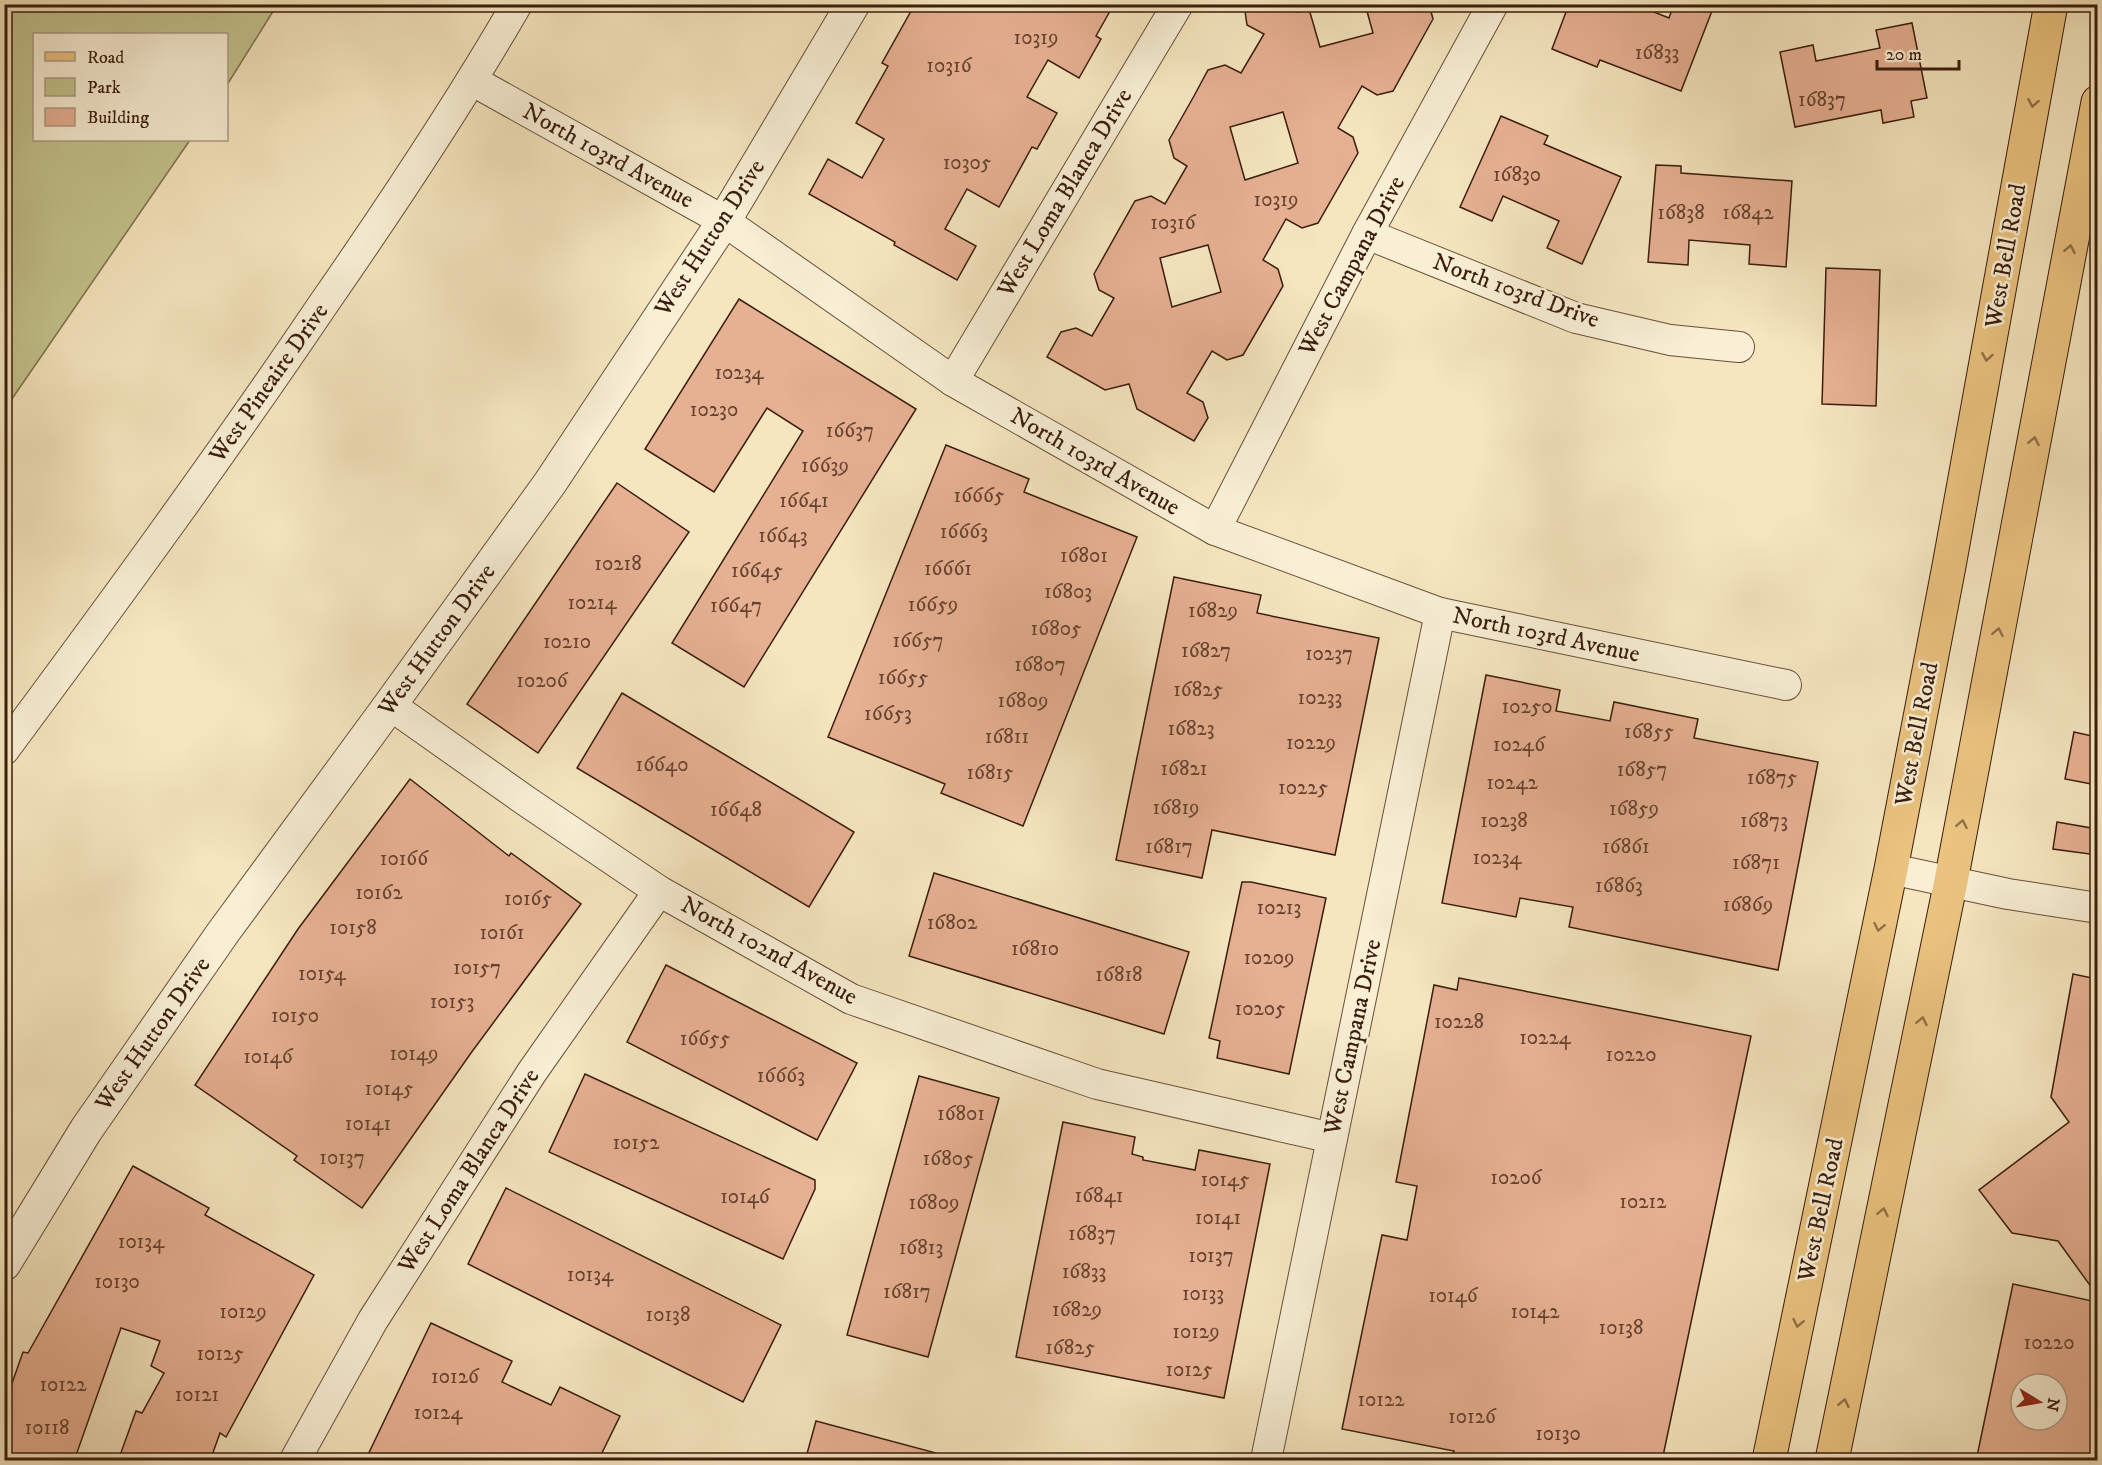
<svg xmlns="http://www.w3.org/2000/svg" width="2102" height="1465" font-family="'IM FELL DW Pica',serif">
	<rect width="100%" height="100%" fill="#f5e6bf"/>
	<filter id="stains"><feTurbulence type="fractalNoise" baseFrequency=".00333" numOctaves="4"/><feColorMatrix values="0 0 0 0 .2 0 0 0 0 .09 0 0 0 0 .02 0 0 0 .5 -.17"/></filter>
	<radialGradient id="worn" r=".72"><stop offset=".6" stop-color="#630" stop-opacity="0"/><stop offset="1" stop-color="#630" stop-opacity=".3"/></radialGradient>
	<polygon fill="#c3c38d" stroke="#7f704e" stroke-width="1.5" points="5,4 277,5 227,85 226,34 34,34 34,140 190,140 5,409"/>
	<g fill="#e6b092" stroke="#3b1d0e" stroke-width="1.5" fill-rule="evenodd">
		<polygon points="915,4 1114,4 1096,36 1101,39 1079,78 1048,60 1027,97 1057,113 1037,149 1032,147 999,207 967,189 945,229 976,246 957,280 894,245 895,242 809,194 828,159 862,178 884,139 856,123 888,66 882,63"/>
		<path d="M1244,4H1294L1297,12L1309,9L1320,47L1373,33L1365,4H1429L1433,19L1393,91L1377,95L1362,86L1338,128L1353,137L1358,153L1318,223L1302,228L1286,219L1263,260L1278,269L1283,286L1243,355L1227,360L1212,351L1187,393L1203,402L1208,418L1194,441L1137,409L1129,384L1105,390L1047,357L1061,332L1076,328L1092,336L1114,298L1099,290L1094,274L1135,201L1151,196L1165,204L1187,166L1174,158L1169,140L1194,96L1208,70L1225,65L1241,73L1264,34L1247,25ZM1283,112L1298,163L1245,180L1230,127ZM1208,245L1221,292L1172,307L1160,258Z"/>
		<polygon points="1569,4 1634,4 1669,18 1674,4 1693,4 1712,11 1681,91 1600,60 1597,67 1552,49"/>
		<polygon points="1912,23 1927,98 1911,101 1914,117 1883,123 1881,110 1795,127 1780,52 1813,45 1816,61 1880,48 1876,30"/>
		<polygon points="1501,116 1548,136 1544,144 1621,177 1582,264 1547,248 1559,221 1503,196 1492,221 1460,207"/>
		<polygon points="1656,165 1681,166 1681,173 1792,181 1786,267 1749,264 1750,245 1689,240 1688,265 1648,262"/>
		<polygon points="1826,268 1880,270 1876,406 1822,404"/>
		<polygon points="739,299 916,409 744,687 672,643 803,431 767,408 714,492 645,449"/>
		<polygon points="946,445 1029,479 1024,492 1137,537 1023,826 941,793 945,784 828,737"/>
		<polygon points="617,483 689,532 538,753 467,704"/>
		<polygon points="1174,577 1261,595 1257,613 1379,638 1335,855 1212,830 1202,878 1116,860"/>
		<polygon points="1486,675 1560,690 1556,711 1610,721 1614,702 1698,719 1694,738 1818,762 1778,970 1569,927 1573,907 1520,898 1516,917 1442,903"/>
		<polygon points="622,693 854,832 809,907 577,768"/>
		<polygon points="2074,732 2097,737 2097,785 2065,779"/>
		<polygon points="410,779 509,856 511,853 581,904 471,1053 362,1208 294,1160 297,1156 195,1085 298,929"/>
		<polygon points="2057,822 2097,829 2097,855 2053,849"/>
		<polygon points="934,873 1189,952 1164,1034 909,956"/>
		<polygon points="1242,882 1251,882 1326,898 1289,1074 1217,1058 1220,1041 1209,1038"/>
		<polygon points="666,965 857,1063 817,1140 627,1042"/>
		<polygon points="2073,974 2097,979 2097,1295 2058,1241 2012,1233 1979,1190 2069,1122 2051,1097"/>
		<polygon points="1459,978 1751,1036 1662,1461 1487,1461 1453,1454 1454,1451 1342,1429 1382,1235 1407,1240 1417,1186 1396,1182 1434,985 1457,990"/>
		<polygon points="585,1074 815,1180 815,1189 783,1259 549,1152"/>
		<polygon points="919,1076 999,1098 928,1357 847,1335"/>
		<polygon points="1063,1122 1135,1137 1132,1154 1143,1157 1143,1160 1195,1170 1199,1150 1270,1164 1224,1398 1016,1357"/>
		<polygon points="133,1166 209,1208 205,1215 314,1275 226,1437 220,1433 210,1461 118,1461 136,1411 142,1413 164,1373 151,1366 160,1341 121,1328 74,1461 4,1461 4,1406 23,1352 28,1353"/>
		<polygon points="506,1188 781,1325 743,1402 468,1264"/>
		<path d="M2013,1284L2097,1302V1461H1976ZM2021,1384H2057V1420H2021Z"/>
		<polygon points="431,1323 512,1361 502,1382 551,1405 560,1387 620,1416 598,1461 365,1461"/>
		<polygon points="816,1421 936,1453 935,1461 805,1461"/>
	</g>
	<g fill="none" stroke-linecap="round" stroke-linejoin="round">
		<g stroke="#6a4f3a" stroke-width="32">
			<g id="minor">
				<polyline points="473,81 724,221 953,381 1215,530 1440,613 1786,685"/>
				<polyline points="1367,234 1576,318 1670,340 1739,347"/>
				<polyline points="953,381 1178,4"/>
				<polyline points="1215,530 1367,234 1493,4"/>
				<polyline points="390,705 526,801 659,891 851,999 1097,1084 1332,1138"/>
				<path d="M4,750C113,603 220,457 322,306C390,208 457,108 517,4"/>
				<polyline points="1891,869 2008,894 2098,908"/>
				<polyline points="295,1460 373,1320 532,1072 659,891"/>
				<polyline points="1266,1460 1440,613"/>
			</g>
		</g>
		<g stroke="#6a4f3a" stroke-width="35">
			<polyline id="tertiary" points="4,1264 86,1130 222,934 390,705 550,483 724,221 853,4"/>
		</g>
		<g stroke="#3b1d0e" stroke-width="35">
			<g id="primary">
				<polyline points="1769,1460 1891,869 1949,566 2051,4"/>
				<polyline points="1832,1460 1951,881 2098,102"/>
			</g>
		</g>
		<use href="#minor" stroke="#f8efd5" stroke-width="30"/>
		<use href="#tertiary" stroke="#f8efd5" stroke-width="33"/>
		<use href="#primary" stroke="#eac380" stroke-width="33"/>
	</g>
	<defs><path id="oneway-chevron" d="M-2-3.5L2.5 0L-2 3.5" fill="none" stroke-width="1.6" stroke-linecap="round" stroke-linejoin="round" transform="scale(1.5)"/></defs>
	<g stroke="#927047">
		<use href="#oneway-chevron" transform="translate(2033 103) rotate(100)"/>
		<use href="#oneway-chevron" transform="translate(2070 249) rotate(-79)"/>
		<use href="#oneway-chevron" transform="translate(1987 357) rotate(100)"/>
		<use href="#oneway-chevron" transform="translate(2034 441) rotate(-79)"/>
		<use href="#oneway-chevron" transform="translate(1998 632) rotate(-79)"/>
		<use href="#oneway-chevron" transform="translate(1962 824) rotate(-79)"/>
		<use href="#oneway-chevron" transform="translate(1879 927) rotate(102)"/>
		<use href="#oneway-chevron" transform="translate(1922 1021) rotate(-78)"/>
		<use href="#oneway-chevron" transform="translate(1883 1212) rotate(-78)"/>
		<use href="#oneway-chevron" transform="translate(1798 1323) rotate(102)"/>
		<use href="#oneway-chevron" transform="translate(1844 1403) rotate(-78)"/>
	</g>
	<g text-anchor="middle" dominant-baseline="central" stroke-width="5" stroke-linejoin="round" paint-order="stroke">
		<g font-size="21" fill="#66422f">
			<text x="1036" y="38">10319</text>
			<text x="1657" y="53">16833</text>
			<text x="949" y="66">10316</text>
			<text x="1822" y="100">16837</text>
			<text x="967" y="163">10305</text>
			<text x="1517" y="175">16830</text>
			<text x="1276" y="200">10319</text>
			<text x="1681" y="213">16838</text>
			<text x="1748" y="213">16842</text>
			<text x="1173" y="223">10316</text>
			<text x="739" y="373">10234</text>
			<text x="714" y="410">10230</text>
			<text x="850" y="431">16637</text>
			<text x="825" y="466">16639</text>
			<text x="979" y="496">16665</text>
			<text x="804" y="501">16641</text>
			<text x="964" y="532">16663</text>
			<text x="783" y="536">16643</text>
			<text x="1084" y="556">16801</text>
			<text x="618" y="564">10218</text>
			<text x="948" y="569">16661</text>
			<text x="757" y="571">16645</text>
			<text x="1068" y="592">16803</text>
			<text x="592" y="603">10214</text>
			<text x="933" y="605">16659</text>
			<text x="736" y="606">16647</text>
			<text x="1213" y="611">16829</text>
			<text x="1056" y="629">16805</text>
			<text x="918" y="641">16657</text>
			<text x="567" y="642">10210</text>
			<text x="1206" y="651">16827</text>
			<text x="1329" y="654">10237</text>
			<text x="1040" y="665">16807</text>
			<text x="903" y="678">16655</text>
			<text x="542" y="681">10206</text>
			<text x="1198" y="690">16825</text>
			<text x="1320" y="698">10233</text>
			<text x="1023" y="701">16809</text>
			<text x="1527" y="707">10250</text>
			<text x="888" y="714">16653</text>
			<text x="1191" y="729">16823</text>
			<text x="1649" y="732">16855</text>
			<text x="1007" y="737">16811</text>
			<text x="1311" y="743">10229</text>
			<text x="1519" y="745">10246</text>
			<text x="662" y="765">16640</text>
			<text x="1184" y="769">16821</text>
			<text x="1642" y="770">16857</text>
			<text x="990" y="773">16815</text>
			<text x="1772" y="778">16875</text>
			<text x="1512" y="783">10242</text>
			<text x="1303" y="788">10225</text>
			<text x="1176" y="808">16819</text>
			<text x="1634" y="809">16859</text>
			<text x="736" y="810">16648</text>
			<text x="1504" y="821">10238</text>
			<text x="1764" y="821">16873</text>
			<text x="1169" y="847">16817</text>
			<text x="1626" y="847">16861</text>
			<text x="1497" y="858">10234</text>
			<text x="404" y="859">10166</text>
			<text x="1756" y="863">16871</text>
			<text x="1619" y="886">16863</text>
			<text x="379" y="893">10162</text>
			<text x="528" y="899">10165</text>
			<text x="1748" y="905">16869</text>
			<text x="1279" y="908">10213</text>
			<text x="952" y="923">16802</text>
			<text x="353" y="928">10158</text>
			<text x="502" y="933">10161</text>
			<text x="1035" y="949">16810</text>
			<text x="1269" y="958">10209</text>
			<text x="477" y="968">10157</text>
			<text x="322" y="974">10154</text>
			<text x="1119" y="975">16818</text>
			<text x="452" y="1002">10153</text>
			<text x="1260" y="1009">10205</text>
			<text x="295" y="1016">10150</text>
			<text x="1459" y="1022">10228</text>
			<text x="1545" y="1038">10224</text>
			<text x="705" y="1039">16655</text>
			<text x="414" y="1054">10149</text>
			<text x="1631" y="1055">10220</text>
			<text x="268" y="1057">10146</text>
			<text x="781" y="1076">16663</text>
			<text x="389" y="1089">10145</text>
			<text x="961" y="1114">16801</text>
			<text x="368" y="1124">10141</text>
			<text x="636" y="1143">10152</text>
			<text x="342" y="1158">10137</text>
			<text x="948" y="1159">16805</text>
			<text x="1516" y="1178">10206</text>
			<text x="1225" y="1180">10145</text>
			<text x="1099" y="1196">16841</text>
			<text x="745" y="1197">10146</text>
			<text x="1643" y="1202">10212</text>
			<text x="934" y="1203">16809</text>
			<text x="1218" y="1218">10141</text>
			<text x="1092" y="1234">16837</text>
			<text x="141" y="1242">10134</text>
			<text x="921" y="1248">16813</text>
			<text x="1211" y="1256">10137</text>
			<text x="1084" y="1272">16833</text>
			<text x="590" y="1275">10134</text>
			<text x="117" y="1282">10130</text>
			<text x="907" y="1292">16817</text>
			<text x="1203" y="1294">10133</text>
			<text x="1453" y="1296">10146</text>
			<text x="1077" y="1310">16829</text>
			<text x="243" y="1312">10129</text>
			<text x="1535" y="1312">10142</text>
			<text x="668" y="1315">10138</text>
			<text x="1621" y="1328">10138</text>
			<text x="1196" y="1332">10129</text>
			<text x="2049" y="1343">10220</text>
			<text x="1070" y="1348">16825</text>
			<text x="220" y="1354">10125</text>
			<text x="1189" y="1370">10125</text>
			<text x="455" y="1377">10126</text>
			<text x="63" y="1385">10122</text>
			<text x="197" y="1395">10121</text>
			<text x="1381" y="1400">10122</text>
			<text x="438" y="1413">10124</text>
			<text x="1472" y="1417">10126</text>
			<text x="47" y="1428">10118</text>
			<text x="1558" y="1434">10130</text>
		</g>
		<g font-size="24" fill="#3b1d0e" stroke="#f8efd5">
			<text transform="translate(608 156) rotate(29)">North 103rd Avenue</text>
			<text transform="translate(1065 193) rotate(-59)">West Loma Blanca Drive</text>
			<text transform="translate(710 238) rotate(-57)">West Hutton Drive</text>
			<text transform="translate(2006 256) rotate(-80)">West Bell Road</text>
			<text transform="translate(1352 266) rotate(-62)">West Campana Drive</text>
			<text transform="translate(1516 291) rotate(20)">North 103rd Drive</text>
			<text transform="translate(269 383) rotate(-55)">West Pineaire Drive</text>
			<text transform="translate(1095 462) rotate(30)">North 103rd Avenue</text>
			<text transform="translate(1546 635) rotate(12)">North 103rd Avenue</text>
			<text transform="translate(437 640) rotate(-54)">West Hutton Drive</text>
			<text transform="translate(1917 734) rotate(-79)">West Bell Road</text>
			<text transform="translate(769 951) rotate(29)">North 102nd Avenue</text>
			<text transform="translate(153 1034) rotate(-55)">West Hutton Drive</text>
			<text transform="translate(1353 1037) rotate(-78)">West Campana Drive</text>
			<text transform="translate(469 1171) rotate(-57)">West Loma Blanca Drive</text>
			<text transform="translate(1821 1210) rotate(-78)">West Bell Road</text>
		</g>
	</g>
	<rect width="2102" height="1465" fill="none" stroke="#f5e6bf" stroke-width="24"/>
	<rect x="6" y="6" width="2090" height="1453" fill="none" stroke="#3b1d0e" stroke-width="3"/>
	<rect x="12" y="12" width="2078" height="1441" fill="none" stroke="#3b1d0e" stroke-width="1.5"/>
	<rect x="33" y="33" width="195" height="108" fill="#f8efd5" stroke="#ac9b85" stroke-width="1.5"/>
	<rect x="45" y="52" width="30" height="9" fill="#eac380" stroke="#ac9b85" stroke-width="1.5"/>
	<text x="87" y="63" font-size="18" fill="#3b1d0e">Road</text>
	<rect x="45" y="78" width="30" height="18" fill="#c3c38d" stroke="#ac9b85" stroke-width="1.5"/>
	<text x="87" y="93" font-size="18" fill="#3b1d0e">Park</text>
	<rect x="45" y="108" width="30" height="18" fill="#e6b092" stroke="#ac9b85" stroke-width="1.5"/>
	<text x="87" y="123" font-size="18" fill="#3b1d0e">Building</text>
	<g transform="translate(2039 1402) rotate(101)"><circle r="28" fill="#f8efd5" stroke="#ac9b85" stroke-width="1.5"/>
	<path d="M0-4.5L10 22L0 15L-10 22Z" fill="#8f2418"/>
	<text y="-9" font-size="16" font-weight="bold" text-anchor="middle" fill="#3b1d0e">N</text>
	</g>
	<path d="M1877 60v9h82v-9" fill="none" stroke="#3b1d0e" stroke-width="3"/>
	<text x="1886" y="60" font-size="18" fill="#3b1d0e" stroke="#f8efd5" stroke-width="4.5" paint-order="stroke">20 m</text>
	<rect width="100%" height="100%" filter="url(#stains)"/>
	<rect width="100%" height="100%" fill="url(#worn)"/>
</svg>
